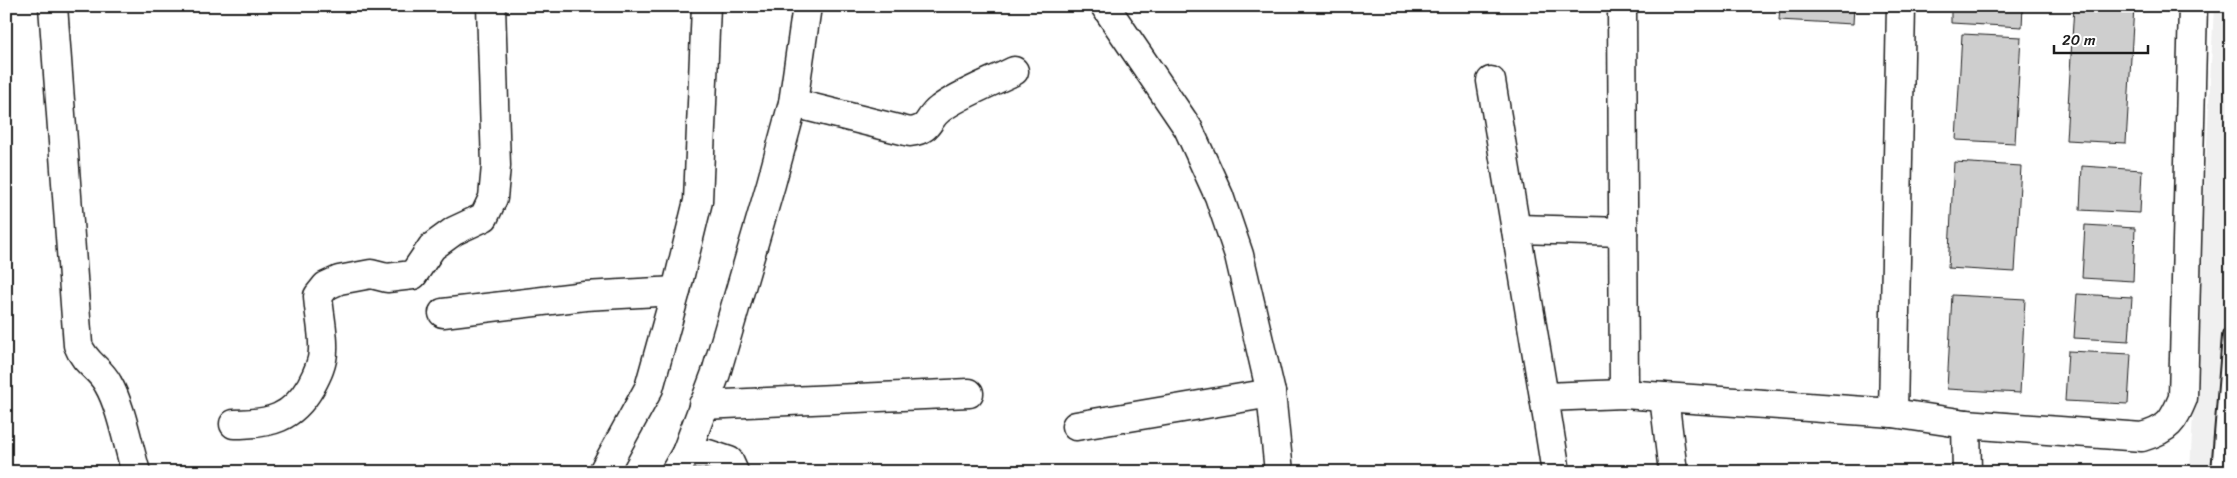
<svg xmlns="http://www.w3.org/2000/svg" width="2237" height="478" font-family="Sriracha,sans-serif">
	<rect width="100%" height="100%" fill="#fff"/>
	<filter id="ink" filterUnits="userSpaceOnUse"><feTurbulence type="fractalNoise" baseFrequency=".02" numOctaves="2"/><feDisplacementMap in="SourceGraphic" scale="10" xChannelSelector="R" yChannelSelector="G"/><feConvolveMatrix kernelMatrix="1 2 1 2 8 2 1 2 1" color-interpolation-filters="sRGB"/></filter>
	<g filter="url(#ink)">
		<polygon fill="#f0f0f0" points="2214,6 2231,6 2231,472 2190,472"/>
		<g fill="#cecece" stroke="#1c1c1c">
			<polygon points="1780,6 1854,6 1853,24 1779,20"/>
			<polygon points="1951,6 2023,6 2022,27 1951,23"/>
			<polygon points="2074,6 2134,6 2126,143 2066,140"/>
			<polygon points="1962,34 2021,37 2015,143 1956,140"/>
			<polygon points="1954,162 2021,166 2015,272 1948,268"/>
			<polygon points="2082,166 2142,170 2140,213 2080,210"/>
			<polygon points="2085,225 2135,228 2133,281 2082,278"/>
			<polygon points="2077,294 2132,297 2129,341 2074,338"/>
			<polygon points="1952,295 2025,299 2020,393 1947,389"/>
			<polygon points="2068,351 2131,354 2128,404 2065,401"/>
		</g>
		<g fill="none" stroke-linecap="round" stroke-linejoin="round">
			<g stroke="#1c1c1c" stroke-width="20">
				<polyline id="service" points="2220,472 2231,336"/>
			</g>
			<g stroke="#1c1c1c" stroke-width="31">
				<g id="minor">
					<path d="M53,6L78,345C85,364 100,368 108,384C121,406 128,446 136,472"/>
					<polyline points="1105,6 1188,128 1219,196 1239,255 1271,393 1279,472"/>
					<polyline points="1622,6 1624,394"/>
					<polyline points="1491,81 1544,397"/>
					<path d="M793,103L910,132C932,129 926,119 940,109C958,95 992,82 1014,71"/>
					<polyline points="1516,229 1623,232"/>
					<polyline points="443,313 585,296 676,291"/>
					<polyline points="1664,397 1673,472"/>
					<polyline points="703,405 969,393"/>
					<polyline points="1893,413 1901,6"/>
					<path d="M234,424C270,424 292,419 311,386C317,375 323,363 323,350C324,333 319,314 318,296L326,286L339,280L371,274L387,278L413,275L432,247L454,231L484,217L493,198L496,166L491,6"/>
					<polyline points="1966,424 1967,472"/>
					<polyline points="1076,426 1271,393"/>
					<polyline points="686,453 708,454 729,461 734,472"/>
					<polyline points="603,472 649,388 676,291 698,201 706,6"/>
					<polyline points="675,472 686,453 716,373 771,184 793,103 807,6"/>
					<path d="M1556,472L1544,397L1624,394L1664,397L1893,413L1966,424L2142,437C2169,429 2173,422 2183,398L2193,6"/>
				</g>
			</g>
			<use href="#service" stroke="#fff" stroke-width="16"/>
			<use href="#minor" stroke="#fff" stroke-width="28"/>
		</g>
	</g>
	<rect width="2237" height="478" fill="none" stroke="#fff" stroke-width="25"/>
	<rect x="12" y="12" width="2212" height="453" fill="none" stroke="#1c1c1c" stroke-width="2" filter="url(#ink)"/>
	<path d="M2054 45v8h94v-8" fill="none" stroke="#1c1c1c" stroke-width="2.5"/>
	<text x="2062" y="45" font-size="15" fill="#1c1c1c" stroke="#ffffff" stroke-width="4" paint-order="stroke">20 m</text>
</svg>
